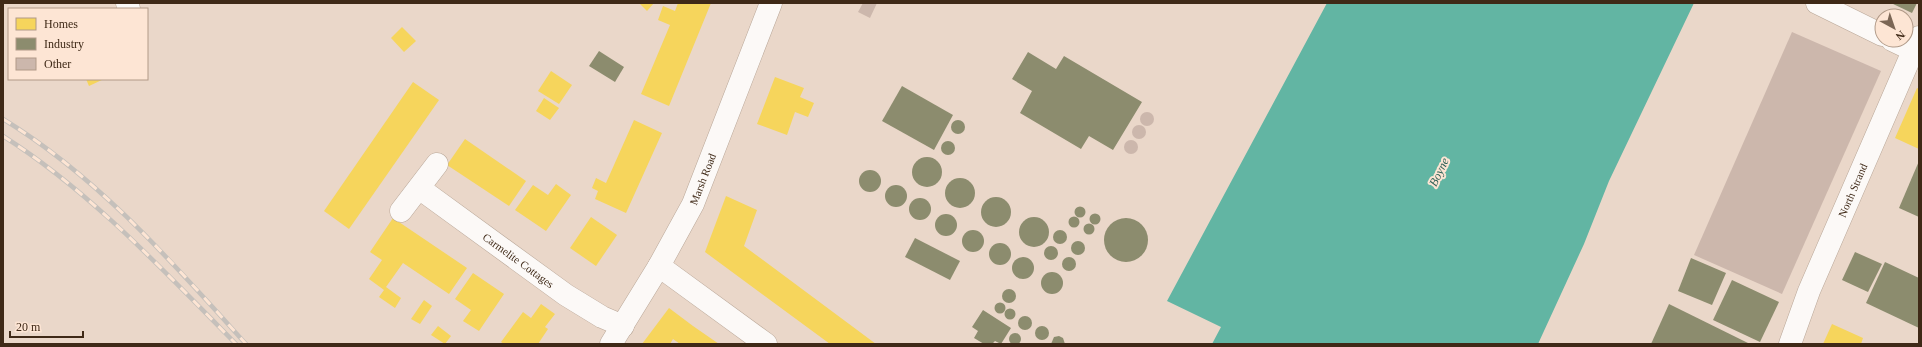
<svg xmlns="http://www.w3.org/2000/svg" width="1922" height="347" font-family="Georgia,serif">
	<rect width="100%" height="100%" fill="#ead7c9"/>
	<polygon fill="#62b5a3" points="1327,3 1694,3 1609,181 1584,244 1538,344 1212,344 1221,327 1167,301"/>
	<g fill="#f6d55c">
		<polygon points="639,3 654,3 647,11"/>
		<polygon points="678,3 711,3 669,106 641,94 670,25 658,20 663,6 675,11"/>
		<polygon points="402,27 416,41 404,52 391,38"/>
		<polygon points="551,71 572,85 559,104 538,91"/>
		<polygon points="775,77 804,88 800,97 814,103 808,117 795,112 787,135 757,124"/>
		<polygon points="86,79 104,79 89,86"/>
		<polygon points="413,82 439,100 349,229 324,211"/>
		<polygon points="1917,88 1919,89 1919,149 1895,138"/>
		<polygon points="544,98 559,108 550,120 536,111"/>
		<polygon points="634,120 662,133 626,213 595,199 598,191 592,188 596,178 606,183"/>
		<polygon points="465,139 526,181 509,206 447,165"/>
		<polygon points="556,184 571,195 546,231 515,210 533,185 548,195"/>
		<polygon points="726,196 757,210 744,246 876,344 830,344 705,252"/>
		<polygon points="591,217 617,235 596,266 570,248"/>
		<polygon points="393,218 467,268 449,294 403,263 386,287 401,298 395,308 379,297 384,290 369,279 382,260 370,252"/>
		<polygon points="473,273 504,294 479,331 463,321 471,310 455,299"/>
		<polygon points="424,300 432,306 420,324 411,319"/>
		<polygon points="541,304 555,314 545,327 548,329 538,344 504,344 501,342 523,312 531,318"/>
		<polygon points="669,308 693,326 719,344 680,344 673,339 670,344 642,344"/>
		<polygon points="1832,324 1863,338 1861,344 1823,344"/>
		<polygon points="438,326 451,336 445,344 431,335"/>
	</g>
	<g fill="#8c8c6e">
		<polygon points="1891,3 1917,3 1912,13"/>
		<polygon points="599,51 624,67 615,82 589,66"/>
		<polygon points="1028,52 1056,69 1064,56 1142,102 1113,150 1089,136 1081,149 1020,113 1032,91 1012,79"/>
		<polygon points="902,86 953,115 934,150 882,121"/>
		<circle cx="958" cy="127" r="7"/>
		<circle cx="948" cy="148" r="7"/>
		<circle cx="927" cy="172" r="15"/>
		<polygon points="1919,161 1919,217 1899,208"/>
		<circle cx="870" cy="181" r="11"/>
		<circle cx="960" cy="193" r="15"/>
		<circle cx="896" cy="196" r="11"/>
		<circle cx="996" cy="212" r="15"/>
		<circle cx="920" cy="209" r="11"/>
		<circle cx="1080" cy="212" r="5.5"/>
		<circle cx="1095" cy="219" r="5.5"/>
		<circle cx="946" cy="225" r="11"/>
		<circle cx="1074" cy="222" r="5.5"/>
		<circle cx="1034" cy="232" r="15"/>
		<circle cx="1126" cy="240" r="22"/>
		<circle cx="1089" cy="229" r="5.5"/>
		<circle cx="973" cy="241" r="11"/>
		<circle cx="1060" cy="237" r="7"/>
		<polygon points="915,238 960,261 950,280 905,257"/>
		<circle cx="1078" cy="248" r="7"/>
		<circle cx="1000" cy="254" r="11"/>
		<circle cx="1051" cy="253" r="7"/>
		<polygon points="1855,252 1882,264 1868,292 1842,280"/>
		<circle cx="1023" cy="268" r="11"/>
		<circle cx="1069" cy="264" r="7"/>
		<polygon points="1691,258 1726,273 1712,305 1678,291"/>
		<polygon points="1885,262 1919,278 1919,328 1866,303"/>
		<circle cx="1052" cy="283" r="11"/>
		<polygon points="1732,280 1779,302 1760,342 1713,320"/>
		<circle cx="1009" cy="296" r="7"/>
		<circle cx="1000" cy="308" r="5.5"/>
		<polygon points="1669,304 1750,344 1651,344"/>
		<circle cx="1010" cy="314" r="5.5"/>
		<polygon points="983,310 1011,328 1001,344 995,341 992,344 984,344 974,338 978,331 972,327"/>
		<circle cx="1025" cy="323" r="7"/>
		<circle cx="1042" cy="333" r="7"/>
		<circle cx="1015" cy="339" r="6"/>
		<polygon points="1059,336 1063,338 1065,344 1051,344 1054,337"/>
	</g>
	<g fill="#ccb7ac">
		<polygon points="863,3 877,3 870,18 858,12"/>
		<polygon points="1792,32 1881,71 1782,294 1694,255"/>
		<circle cx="1147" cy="119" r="7"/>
		<circle cx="1139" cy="132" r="7"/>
		<circle cx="1131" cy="147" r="7"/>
	</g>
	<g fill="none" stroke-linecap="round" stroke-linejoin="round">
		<g stroke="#b9a798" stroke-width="23">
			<g id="minor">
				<polyline points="127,3 129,9"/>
				<polyline points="1817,3 1882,35"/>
				<polyline points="1892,40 1913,50"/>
				<path id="s1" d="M419,188L566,295L602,317L623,326"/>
				<polyline points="401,211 437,164"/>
				<polyline points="659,266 766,344"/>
			</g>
		</g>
		<g stroke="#b9a798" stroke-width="23">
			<g id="secondary">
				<path id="s2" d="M611,344L659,266L693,204L771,3"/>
				<path id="s3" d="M1790,344L1809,291L1919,37"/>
			</g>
		</g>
		<use href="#minor" stroke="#fcf9f7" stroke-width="22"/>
		<use href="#secondary" stroke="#fcf9f7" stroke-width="22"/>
		<g stroke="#c5c0bb" stroke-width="4.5">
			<g id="rail">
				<path d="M3,119C98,177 172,262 246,344"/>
				<path d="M3,136C91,192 163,270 236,344"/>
			</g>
		</g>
		<use href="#rail" stroke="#fde5d4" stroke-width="3" stroke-dasharray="9" stroke-linecap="butt"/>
	</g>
	<g text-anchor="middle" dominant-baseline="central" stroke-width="4" stroke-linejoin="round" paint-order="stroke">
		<g font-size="11" fill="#3f2917" stroke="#fde5d4">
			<text stroke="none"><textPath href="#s2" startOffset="189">Marsh Road</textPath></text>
			<text stroke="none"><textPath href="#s3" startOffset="166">North Strand</textPath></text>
			<text stroke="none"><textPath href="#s1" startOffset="123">Carmelite Cottages</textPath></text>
		</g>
		<g font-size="12" font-style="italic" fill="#2e5f56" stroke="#fde5d4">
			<text transform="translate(1439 172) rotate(-64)">Boyne</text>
		</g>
	</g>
	<rect width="1922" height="347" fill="none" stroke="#3f2917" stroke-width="8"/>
	<rect x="8" y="8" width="140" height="72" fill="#fde5d4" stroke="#b19a88"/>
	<rect x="16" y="18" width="20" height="12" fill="#f6d55c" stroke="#b19a88"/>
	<text x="44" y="28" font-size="12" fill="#3f2917">Homes</text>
	<rect x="16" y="38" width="20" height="12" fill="#8c8c6e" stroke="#b19a88"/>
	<text x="44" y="48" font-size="12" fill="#3f2917">Industry</text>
	<rect x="16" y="58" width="20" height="12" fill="#ccb7ac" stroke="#b19a88"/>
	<text x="44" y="68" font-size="12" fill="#3f2917">Other</text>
	<g transform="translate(1894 28) rotate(140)"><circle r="19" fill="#fde5d4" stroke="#b19a88"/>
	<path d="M0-3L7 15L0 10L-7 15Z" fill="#7b6655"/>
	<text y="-6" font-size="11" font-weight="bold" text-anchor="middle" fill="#3f2917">N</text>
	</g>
	<path d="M10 331v6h73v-6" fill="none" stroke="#3f2917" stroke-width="2"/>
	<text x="16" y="331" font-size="12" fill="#3f2917" stroke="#fde5d4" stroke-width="3" paint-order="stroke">20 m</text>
</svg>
